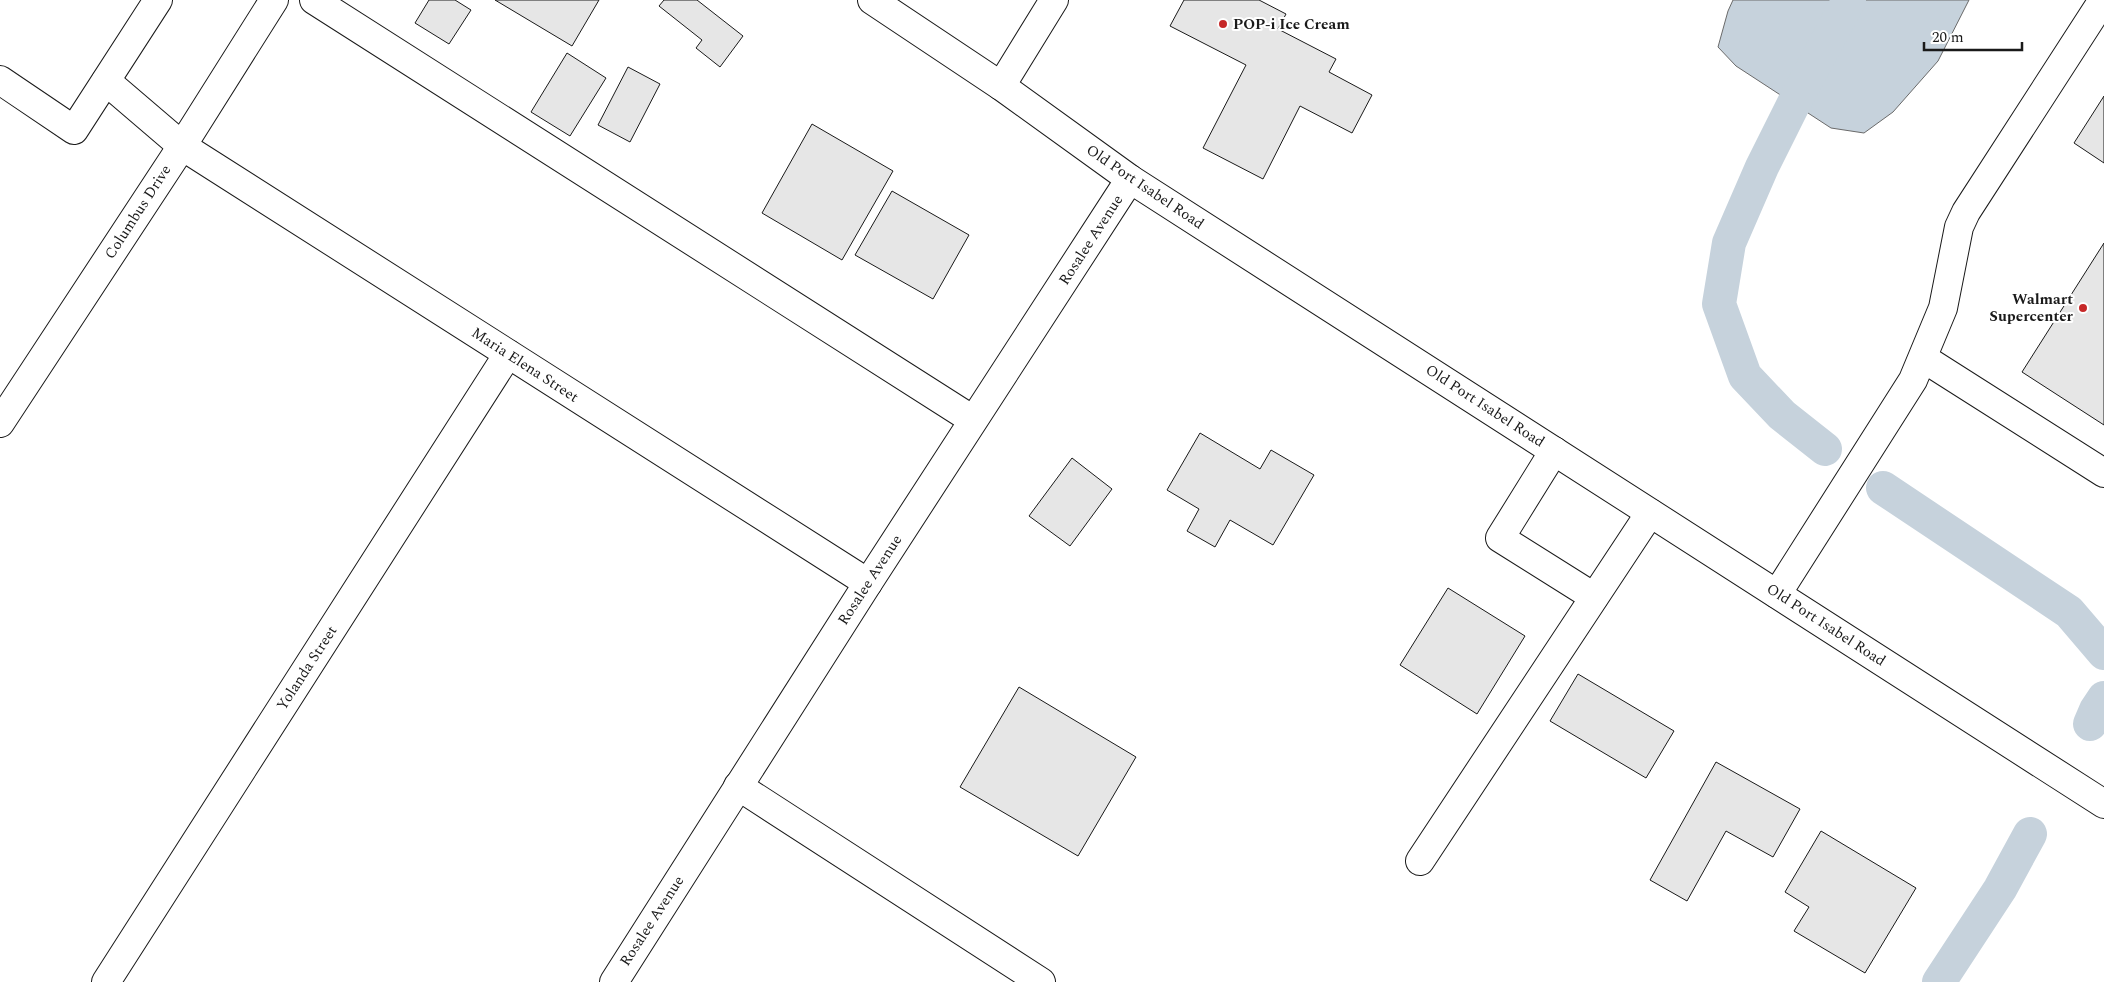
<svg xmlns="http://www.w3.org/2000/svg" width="2104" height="982" font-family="Spectral,serif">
	<rect width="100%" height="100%" fill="#fff"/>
	<polygon fill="#c6d2dc" stroke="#6a6a6a" points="1733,0 1969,0 1938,61 1893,112 1864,133 1831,128 1736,66 1718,47 1728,11"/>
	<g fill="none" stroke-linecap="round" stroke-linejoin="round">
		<g stroke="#c6d2dc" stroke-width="34">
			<polyline points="1825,449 1782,415 1745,376 1719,304 1729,243 1762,167 1793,105 1849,0"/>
			<polyline points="1883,488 2069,612 2104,653"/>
			<polyline points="2090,724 2096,710 2104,698"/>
			<polyline points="1939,982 2000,889 2030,834"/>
		</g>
	</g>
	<g fill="#e6e6e6" stroke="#1a1a1a">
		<polygon points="429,0 455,0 471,10 449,44 415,23"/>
		<polygon points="495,0 599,0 572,46"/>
		<polygon points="664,0 697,0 743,36 720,67 696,48 702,40 659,6"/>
		<polygon points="1184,0 1259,0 1286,14 1278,29 1336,59 1329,72 1372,95 1352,133 1300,106 1263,179 1203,148 1246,65 1170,26"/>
		<polygon points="567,53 606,78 570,136 531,112"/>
		<polygon points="628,67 660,84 630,142 598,125"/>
		<polygon points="2104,96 2104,163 2074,143"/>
		<polygon points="812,124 893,171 842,260 762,213"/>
		<polygon points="892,191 969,235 933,299 855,255"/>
		<polygon points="2104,243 2104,425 2022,372"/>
		<polygon points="1200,433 1260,469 1271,450 1314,475 1273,545 1230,520 1215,547 1187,531 1199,509 1167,490"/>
		<polygon points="1072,458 1112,489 1070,546 1029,516"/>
		<polygon points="1448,588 1525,636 1477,714 1400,665"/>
		<polygon points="1578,674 1674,731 1646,778 1550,721"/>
		<polygon points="1019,687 1136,757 1078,856 960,787"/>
		<polygon points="1716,762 1800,809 1773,857 1726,831 1687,901 1650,880"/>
		<polygon points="1821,831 1916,888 1865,973 1794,931 1809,907 1785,892"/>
	</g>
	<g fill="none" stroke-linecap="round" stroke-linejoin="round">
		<g stroke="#1a1a1a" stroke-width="30">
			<g id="minor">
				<polyline points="314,0 973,420"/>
				<polyline points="872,0 1001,86 1130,179 2104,804"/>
				<polyline points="0,80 74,130 158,0"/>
				<polyline points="106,81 182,146 868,583"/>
				<polyline points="1001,86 1054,0"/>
				<polyline points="1923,358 2104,473"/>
				<polyline points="0,423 182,146 274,0"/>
				<polyline points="1554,451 1500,538 1594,597"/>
				<polyline points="1777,594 1913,380 1943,308 1959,227 1966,212 2103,0"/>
				<polyline points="738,786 1041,982"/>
				<polyline points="1420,861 1650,513"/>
				<polyline points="106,982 508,354"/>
				<polyline points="614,982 868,583 1130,179"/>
			</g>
		</g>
		<use href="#minor" stroke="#fff" stroke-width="28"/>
	</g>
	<g fill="#c62828" stroke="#fff" stroke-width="2">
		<circle cx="1223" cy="24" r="5"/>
		<circle cx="2083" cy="308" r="5"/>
	</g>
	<g text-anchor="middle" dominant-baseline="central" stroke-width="4" stroke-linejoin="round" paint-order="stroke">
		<g font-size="15" font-weight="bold" fill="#1a1a1a" stroke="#fff" text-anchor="start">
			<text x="1233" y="24">POP-i Ice Cream</text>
			<text x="2073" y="299" text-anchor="end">Walmart<tspan x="2073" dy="17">Supercenter</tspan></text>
		</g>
		<g font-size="15" fill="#1a1a1a" stroke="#fff">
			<text transform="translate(1145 187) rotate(34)">Old Port Isabel Road</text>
			<text transform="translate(138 212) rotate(-57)">Columbus Drive</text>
			<text transform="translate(1091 240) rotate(-57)">Rosalee Avenue</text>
			<text transform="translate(525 365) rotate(33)">Maria Elena Street</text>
			<text transform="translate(1485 406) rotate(33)">Old Port Isabel Road</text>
			<text transform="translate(870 580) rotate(-57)">Rosalee Avenue</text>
			<text transform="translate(1826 625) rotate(33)">Old Port Isabel Road</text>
			<text transform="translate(307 668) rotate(-57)">Yolanda Street</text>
			<text transform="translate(652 921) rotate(-57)">Rosalee Avenue</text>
		</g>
	</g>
	<path d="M1924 42v8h98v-8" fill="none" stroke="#1a1a1a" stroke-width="2.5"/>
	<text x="1932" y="42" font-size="15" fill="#1a1a1a" stroke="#ffffff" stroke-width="4" paint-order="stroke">20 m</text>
</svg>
